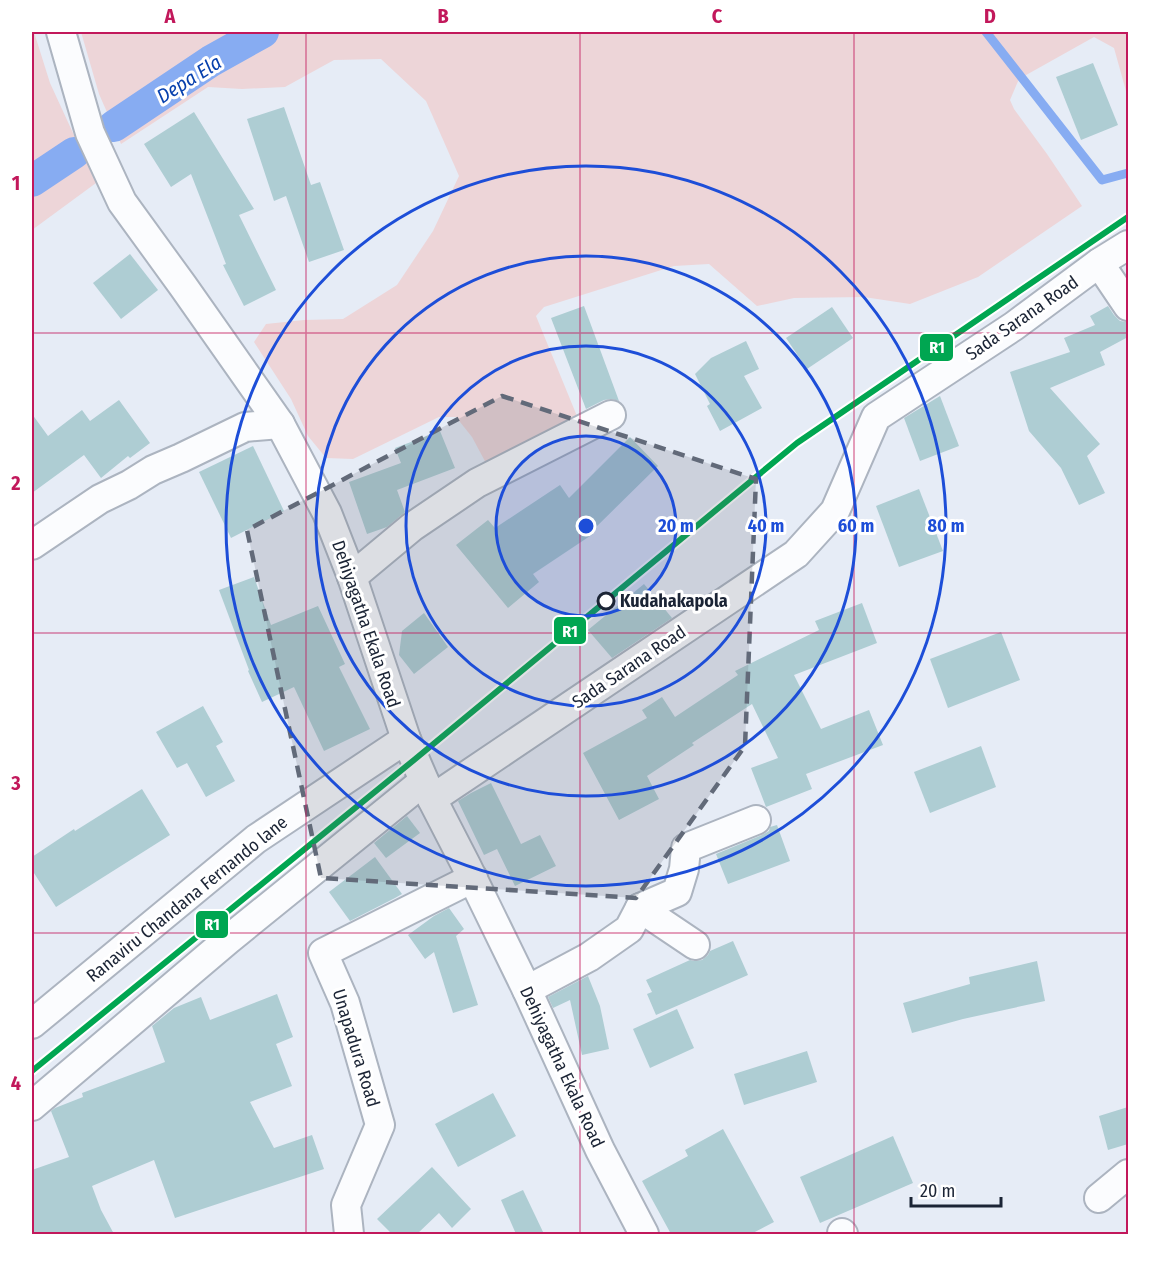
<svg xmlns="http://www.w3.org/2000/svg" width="1160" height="1266" font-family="'Fira Sans Condensed',sans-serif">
	<rect width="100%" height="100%" fill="#e6ecf6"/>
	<g fill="#edd5d8">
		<polygon points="32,32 34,32 50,83 96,183 32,230"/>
		<path d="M81,32H1128V92L1126,91L1114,48L1094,37L1019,79L1010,100L1014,109L1047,154L1082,206L978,277L910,304L864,297L794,298L757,306L709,264L674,266L544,307L536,316L588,443C565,458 523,476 495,480L472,437L456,417H439L353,459L326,458L308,436L291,399L254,342L266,324L304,320L343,319L397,285L433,231L459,176L426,101L381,59L334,60L285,87L242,89L208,87L121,144L99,94Z"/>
	</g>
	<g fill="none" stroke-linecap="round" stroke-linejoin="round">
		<polyline stroke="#87acf2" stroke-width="9" points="986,32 1102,180 1128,173"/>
		<g stroke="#87acf2" stroke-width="32">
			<polyline points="114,126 211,61 263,32"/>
			<polyline points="32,181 74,153"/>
		</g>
	</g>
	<g fill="#aecdd3">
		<polygon points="1093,63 1118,125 1081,140 1056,77"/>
		<polygon points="284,107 311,185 320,182 344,250 309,262 286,196 274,201 247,119"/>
		<polygon points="194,112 254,209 239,215 276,290 244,306 223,265 226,264 191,174 171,187 144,144"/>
		<polygon points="130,254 158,290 121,319 93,283"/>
		<polygon points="584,306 619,401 611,399 604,400 586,409 551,318"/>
		<polygon points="1108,306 1114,315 1120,321 1127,322 1128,325 1128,337 1100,352 1105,365 1050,388 1100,444 1087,456 1105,493 1079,505 1061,468 1029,431 1010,372 1070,352 1064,338 1095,325 1090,316"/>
		<polygon points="832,307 853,338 807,369 786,338"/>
		<polygon points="746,341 759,369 744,376 762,408 720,431 707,406 710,404 695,374 711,358"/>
		<polygon points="940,396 959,446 920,461 904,418"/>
		<polygon points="119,400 150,443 130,458 128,456 101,478 84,455 32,493 32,414 48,436 82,410 90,421"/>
		<polygon points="440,431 455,468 397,490 405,512 387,527 367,534 349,482 401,463 395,448"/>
		<polygon points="630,437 658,466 591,532 593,534 533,574 539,582 508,608 456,545 488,520 495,528 560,485 569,498"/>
		<polygon points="253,446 284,511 231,538 199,472"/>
		<polygon points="919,489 943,551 899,567 876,506"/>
		<polygon points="254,577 271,625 318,606 345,664 339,667 370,729 324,751 294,687 262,702 248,671 249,670 219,590"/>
		<polygon points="644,584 672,618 612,658 588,630"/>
		<polygon points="862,603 877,643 794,675 821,729 869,710 883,745 806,774 812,789 766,807 751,768 778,758 752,704 692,743 694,745 647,776 659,799 619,820 583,753 647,718 642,710 662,697 675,717 738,675 735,671 819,630 815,621"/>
		<polygon points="424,613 448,647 414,674 399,655 402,631"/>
		<polygon points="1001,632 1020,680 948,708 930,659"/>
		<polygon points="203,706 223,742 216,746 235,781 206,797 187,763 177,768 156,732"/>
		<polygon points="981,746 996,787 930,813 914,772"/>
		<polygon points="491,783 521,844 540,835 556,866 515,886 497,849 484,855 458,801 471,793"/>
		<polygon points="142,789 170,835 56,907 32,870 32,857 74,829 75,831"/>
		<polygon points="407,816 420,833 386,858 374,843"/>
		<polygon points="777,825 790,861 728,884 716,854 762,835 769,831 770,827"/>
		<polygon points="375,857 402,894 395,898 350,921 329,892"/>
		<polygon points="449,908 464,929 456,936 478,1005 453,1013 434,952 425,959 408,935 434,916"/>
		<polygon points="733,941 748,975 656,1015 647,994 652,992 646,980 690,960 694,961 702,960 708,955 710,951"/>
		<polygon points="1037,961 1045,1001 963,1019 912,1033 903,1003 970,984 969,977"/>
		<polygon points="588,976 600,1006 609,1049 582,1055 570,1000 553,1008 548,997"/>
		<polygon points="277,994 293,1037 276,1044 292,1086 250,1102 274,1148 312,1135 324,1169 175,1218 154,1160 92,1186 101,1210 114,1234 32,1234 32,1170 69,1157 51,1111 55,1108 83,1097 82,1093 165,1062 152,1026 174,1008 201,997 210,1020"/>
		<polygon points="677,1009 694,1048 650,1068 633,1029"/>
		<polygon points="807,1051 817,1082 744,1105 734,1074"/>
		<polygon points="493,1093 516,1136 458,1167 435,1124"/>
		<polygon points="1128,1107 1128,1144 1108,1150 1099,1116"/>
		<polygon points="723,1129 774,1222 751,1234 671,1234 642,1181 688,1156 685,1150"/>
		<polygon points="893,1136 913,1183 820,1223 800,1177"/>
		<polygon points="432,1167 471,1209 452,1228 439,1213 417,1234 392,1234 377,1219"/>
		<polygon points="523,1190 544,1234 516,1234 501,1200"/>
	</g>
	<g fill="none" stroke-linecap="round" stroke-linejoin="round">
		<g stroke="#acb4c0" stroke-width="32">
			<g id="minor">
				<polyline points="61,32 90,133 122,202 183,286 280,424 327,513 352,577 406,739 432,799 466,865 527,990 600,1150 644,1234"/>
				<polyline points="1099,263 1128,306"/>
				<polyline points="32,545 100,499 129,485 153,470 181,458 245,427 280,424"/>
				<polyline points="352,577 412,527 477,483 611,415"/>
				<polyline points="432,799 796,554 835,511 876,417 1014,326 1099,263 1128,245"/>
				<polyline points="640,908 695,945"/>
				<polyline points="527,990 589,957 629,929 640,908 677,892 684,869 686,848 756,820"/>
				<polyline points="32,1024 256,839 406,739"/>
				<polyline points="32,1106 229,939 424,781"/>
				<polyline points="1099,1198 1128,1174"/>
				<polyline points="842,1233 843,1234"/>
				<polyline points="349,1234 346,1205 380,1125 345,1003 323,953 473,878"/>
			</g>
		</g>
		<use href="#minor" stroke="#fbfcfe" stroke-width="28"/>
		<g stroke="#fff" stroke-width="10">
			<polyline id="rail-1" points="32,1071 414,760 797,443 1128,217"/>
		</g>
		<use href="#rail-1" stroke="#00a651" stroke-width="6"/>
	</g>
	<path fill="#626a79" fill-opacity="0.2" stroke="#626a79" stroke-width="4.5" stroke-dasharray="12 8" stroke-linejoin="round" d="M502,396L756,479L745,746L636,898L321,878L247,530Z"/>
	<path fill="none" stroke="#c2185b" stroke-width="1.5" stroke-opacity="0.55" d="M306,32V1234M580,32V1234M854,32V1234M32,333H1128M32,633H1128M32,933H1128"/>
	<circle cx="586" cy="526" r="90" fill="#1d4ed8" fill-opacity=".12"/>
	<g fill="none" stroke="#1d4ed8" stroke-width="3">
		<circle cx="586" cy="526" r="90"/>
		<circle cx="586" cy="526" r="180"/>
		<circle cx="586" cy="526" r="270"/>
		<circle cx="586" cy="526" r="360"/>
	</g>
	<circle fill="#fff" stroke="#1b2435" stroke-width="3" cx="606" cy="601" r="8"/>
	<g text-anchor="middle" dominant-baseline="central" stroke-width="6" stroke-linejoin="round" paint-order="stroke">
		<g font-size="18" fill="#1b2435" stroke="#fff">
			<text transform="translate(1022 318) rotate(-35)">Sada Sarana Road</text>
			<text transform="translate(366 624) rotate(71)">Dehiyagatha Ekala Road</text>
			<text transform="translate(629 667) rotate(-34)">Sada Sarana Road</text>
			<text transform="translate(187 899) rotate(-39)">Ranaviru Chandana Fernando lane</text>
			<text transform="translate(356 1048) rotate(73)">Unapadura Road</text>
			<text transform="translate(562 1067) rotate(65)">Dehiyagatha Ekala Road</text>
		</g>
		<g font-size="18" font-weight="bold" fill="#1b2435" stroke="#fff" text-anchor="start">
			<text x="620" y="601">Kudahakapola</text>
		</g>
		<g font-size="20" font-style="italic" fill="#0740ad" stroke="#fff">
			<text transform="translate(189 79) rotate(-32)">Depa Ela</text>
		</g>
	</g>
	<circle cx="586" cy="526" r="9" fill="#1d4ed8" stroke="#fff" stroke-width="3"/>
	<g font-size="18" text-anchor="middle" font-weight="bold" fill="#1d4ed8" stroke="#fff" stroke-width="6" stroke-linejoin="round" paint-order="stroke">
		<text x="676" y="532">20 m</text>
		<text x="766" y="532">40 m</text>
		<text x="856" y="532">60 m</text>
		<text x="946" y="532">80 m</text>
	</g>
	<g stroke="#fff" stroke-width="2">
		<rect x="919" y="333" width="35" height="29" rx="6" fill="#00a651"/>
		<rect x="553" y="616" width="34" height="29" rx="6" fill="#00a651"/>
		<rect x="195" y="910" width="34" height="29" rx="6" fill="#00a651"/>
	</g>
	<g font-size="16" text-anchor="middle" font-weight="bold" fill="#fff">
		<text x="937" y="353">R1</text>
		<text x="570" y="637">R1</text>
		<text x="212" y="930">R1</text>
	</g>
	<rect width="1160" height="1266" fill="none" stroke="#ffffff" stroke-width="66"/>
	<path d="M911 1197v9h90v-9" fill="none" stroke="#1b2435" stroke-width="3"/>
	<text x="920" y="1197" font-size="18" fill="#1b2435" stroke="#ffffff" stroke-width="4.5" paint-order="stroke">20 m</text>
	<rect x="33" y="33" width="1094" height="1200" fill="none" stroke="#c2185b" stroke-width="2"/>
	<g font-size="20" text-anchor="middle" font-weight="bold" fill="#c2185b">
		<text x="170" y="23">A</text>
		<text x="443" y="23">B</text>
		<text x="717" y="23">C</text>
		<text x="990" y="23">D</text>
		<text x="16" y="190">1</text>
		<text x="16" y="490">2</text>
		<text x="16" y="790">3</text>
		<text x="16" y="1090">4</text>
	</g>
</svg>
